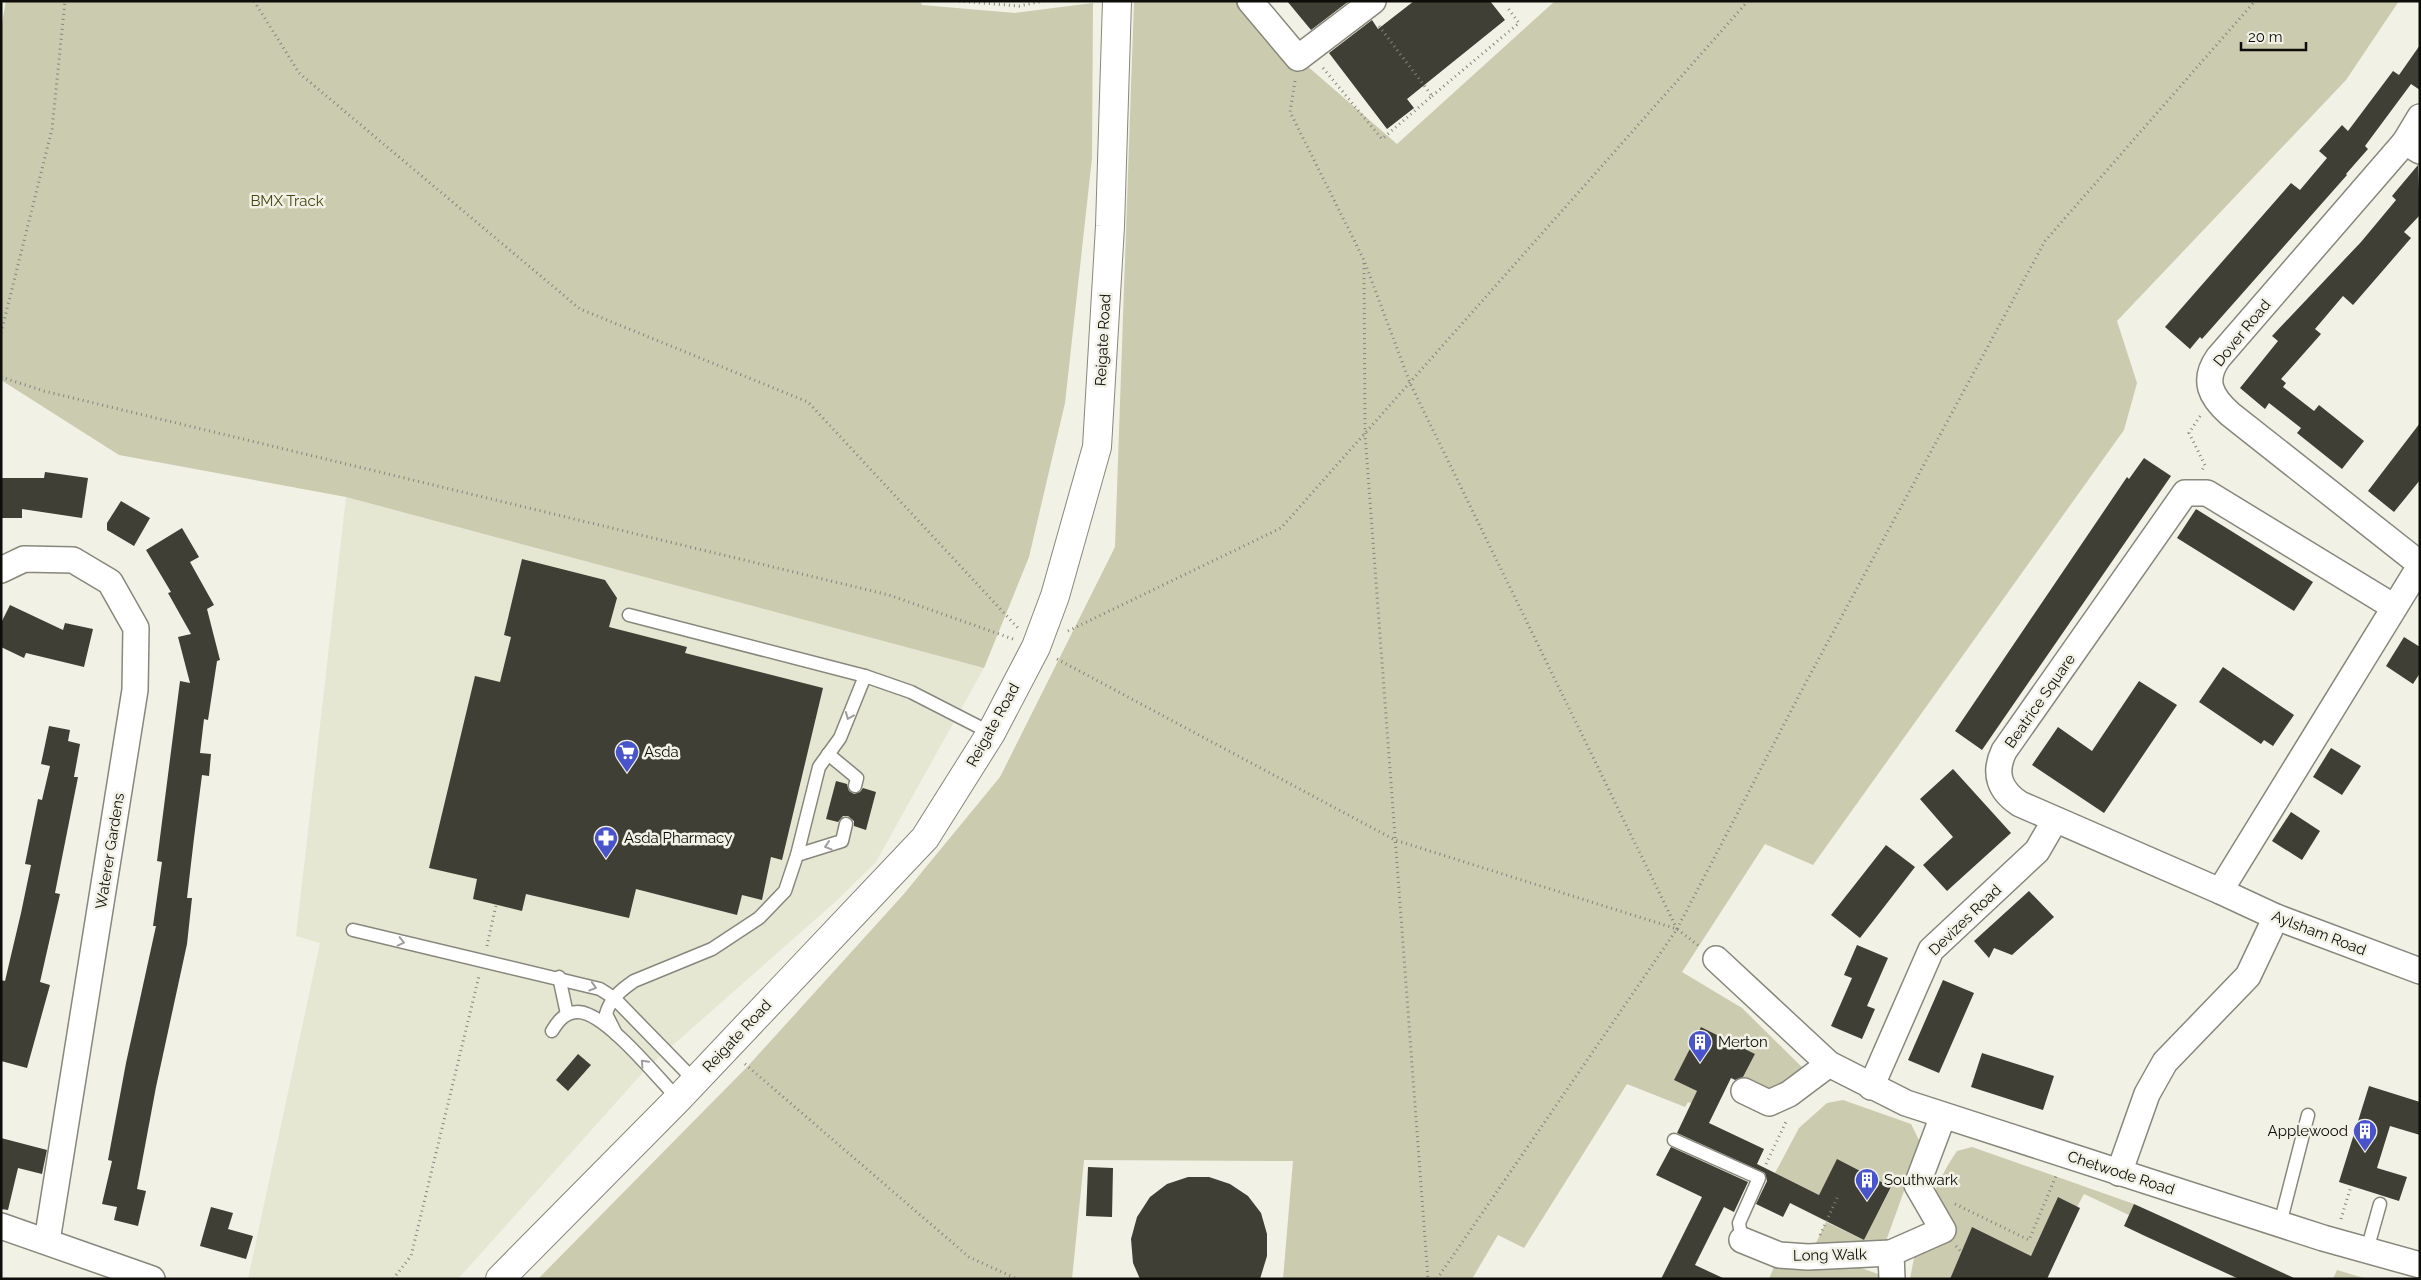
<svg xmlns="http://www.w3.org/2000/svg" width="2421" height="1280" font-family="Raleway,sans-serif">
	<rect width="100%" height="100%" fill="#f1f1e5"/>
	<polygon fill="#e6e7d3" points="346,497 984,668 876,862 834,903 647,1068 458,1279 248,1279 320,943 296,936"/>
	<g fill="#cbcbaf">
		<polygon points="6,1 920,1 922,5 1015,13 1093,3 1092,158 1065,403 1029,557 984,668 346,497 119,455 1,380 1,29"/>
		<polygon points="1134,1 1250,1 1298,58 1397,144 1555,1 2399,1 2346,80 2117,321 2137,383 2124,430 1813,865 1765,844 1682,972 1742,1008 1812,1077 1789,1094 1740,1083 1755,1054 1701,1027 1675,1080 1709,1097 1703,1109 1688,1102 1685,1107 1627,1084 1524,1248 1498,1235 1472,1279 1283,1279 1293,1161 1084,1160 1072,1279 538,1279 748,1066 903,895 1000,777 1115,547"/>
		<polygon points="1843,1100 1911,1124 1921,1144 1886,1241 1815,1245 1826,1222 1864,1240 1891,1188 1837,1160 1819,1195 1775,1173 1799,1128 1827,1103"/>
		<path d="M1972,1147L2134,1204L2129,1215L2084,1194L2077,1207L2058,1197L2031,1256L1972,1227L1950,1279H1910C1918,1236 1931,1188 1957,1151Z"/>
		<polygon points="1775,1264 1853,1265 1878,1274 1879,1279 1769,1279"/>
		<polygon points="2337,1270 2367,1279 2333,1279"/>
	</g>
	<g fill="#3f3f35">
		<polygon points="1287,1 1349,1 1311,30"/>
		<polygon points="1414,1 1490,1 1505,20 1407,99 1414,108 1387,129 1329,53 1372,20 1378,29"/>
		<polygon points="2420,45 2420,90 2411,84 2365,146 2368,149 2346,174 2347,175 2202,339 2200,337 2190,349 2165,327 2291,183 2300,190 2327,158 2319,151 2342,125 2348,131 2393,71 2399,75"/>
		<polygon points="2418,165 2420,215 2404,232 2411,238 2353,305 2343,296 2315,329 2321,334 2281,379 2286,383 2283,387 2314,411 2319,405 2364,441 2342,469 2297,433 2301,428 2269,403 2265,409 2240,388 2278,341 2272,336 2361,242 2396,200 2392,196"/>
		<polygon points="2420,423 2420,480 2394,512 2368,491"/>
		<polygon points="2144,458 2171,476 1982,750 1955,731 2127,477 2129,479"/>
		<polygon points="45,472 88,478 82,518 22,509 22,518 1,518 1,478 44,478"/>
		<polygon points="121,501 150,518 134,546 107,530 107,523"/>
		<polygon points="2196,509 2313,582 2294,611 2177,538"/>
		<polygon points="182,528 199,557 190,562 214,605 207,609 220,660 217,661 208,720 204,719 200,753 211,754 209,776 202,775 194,838 187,898 192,898 187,944 156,1087 137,1189 146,1191 138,1226 114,1220 117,1207 102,1204 112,1161 108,1160 126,1063 156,926 153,926 162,862 157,861 180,681 190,683 178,637 191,634 168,593 171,592 146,550"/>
		<polygon points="522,559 605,580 617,598 609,627 687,647 685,653 823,688 782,860 771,857 762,900 742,895 737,915 636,889 629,918 526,894 522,911 473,899 477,879 429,868 475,676 500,682 511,637 504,635"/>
		<polygon points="10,605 63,630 65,623 93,629 84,667 26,653 24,658 1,647 1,623"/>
		<polygon points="2404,637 2420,647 2420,673 2413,684 2386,666"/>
		<polygon points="2223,667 2294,715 2273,746 2264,740 2261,744 2199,702"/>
		<polygon points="2139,681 2177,705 2104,813 2032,765 2058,727 2092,751"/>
		<polygon points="49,726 70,730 68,741 80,744 74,777 78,777 55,893 60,894 40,982 50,985 27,1068 1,1061 1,980 5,981 21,913 31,865 25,864 38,799 42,800 50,766 41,764"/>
		<polygon points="2331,748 2361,766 2342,795 2313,777"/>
		<polygon points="1953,769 2011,833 1947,891 1923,865 1953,837 1920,799"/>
		<polygon points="836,781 847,784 849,791 854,794 860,792 863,788 876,792 866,830 854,826 854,821 848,816 843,816 838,822 826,819"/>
		<polygon points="2291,812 2320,831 2302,860 2272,841"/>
		<polygon points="1886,845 1915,867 1860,938 1831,915"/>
		<polygon points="2029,891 2054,917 2012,955 1994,948 1989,958 1974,941"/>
		<polygon points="1857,945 1888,958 1867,1006 1875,1009 1862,1039 1831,1026 1852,978 1844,975"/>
		<polygon points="1943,980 1974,993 1939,1073 1908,1060"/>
		<polygon points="1701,1027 1755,1054 1743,1077 1735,1080 1731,1078 1709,1123 1764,1149 1757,1164 1819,1195 1837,1159 1891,1187 1864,1240 1790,1203 1783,1217 1756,1204 1767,1181 1765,1173 1677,1133 1697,1091 1674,1080"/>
		<polygon points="1982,1053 2054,1076 2043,1110 1971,1087"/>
		<polygon points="578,1054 591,1065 568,1091 556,1080"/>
		<polygon points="2369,1086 2420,1102 2420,1135 2390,1126 2377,1168 2407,1177 2399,1201 2339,1182"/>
		<polygon points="1,1138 47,1150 42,1174 18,1168 8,1210 1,1209"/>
		<polygon points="1671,1147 1748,1182 1734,1212 1724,1207 1695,1265 1725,1279 1661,1279 1702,1197 1656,1175"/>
		<polygon points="1088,1167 1113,1168 1112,1217 1086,1216"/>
		<polygon points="1188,1177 1209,1177 1230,1184 1248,1196 1261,1213 1267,1234 1267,1256 1260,1279 1140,1279 1133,1263 1131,1239 1137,1217 1150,1197 1167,1184"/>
		<polygon points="2058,1197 2080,1208 2047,1279 1950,1279 1972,1227 2031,1256"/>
		<polygon points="2134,1204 2176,1223 2296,1279 2239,1279 2145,1236 2124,1226"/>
		<polygon points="211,1207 233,1213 228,1229 253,1236 246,1259 200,1246"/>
	</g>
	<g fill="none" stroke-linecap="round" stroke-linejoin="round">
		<g stroke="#87877c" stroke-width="15">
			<g id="service">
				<polyline points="629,615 865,676 911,692 991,733"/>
				<polyline points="828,754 857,778 855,786"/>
				<polyline points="797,855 842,841 846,824"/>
				<polyline points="353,930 600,989 614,998 695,1081"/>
				<polyline points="559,977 567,1014"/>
				<path d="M552,1031C558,1021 565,1012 578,1012C605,1012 658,1078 678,1099"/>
				<path d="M616,1034L606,1014C610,999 621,990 634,981L712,949L759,918L785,891L797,855L819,767L840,738L865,676"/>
				<polyline points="1674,1140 1759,1178 1739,1223 1742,1240"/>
				<polyline points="2280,1224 2308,1115"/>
				<polyline points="2367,1250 2380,1204"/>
			</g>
		</g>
		<g stroke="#87877c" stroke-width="28">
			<g id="minor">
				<polyline points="1250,1 1298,58 1373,1"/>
				<polyline points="2420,117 2405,142 2420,151"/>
				<path d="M2405,142L2218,358C2202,381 2211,397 2230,414L2420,564"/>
				<polyline points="1,570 24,559 73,560 110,582 136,628 135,690 47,1241"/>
				<path d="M2394,607L2207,493H2185L2004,751C1993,774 2000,791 2020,804L2220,891L2420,566"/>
				<polyline points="2220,891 2276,917 2420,971"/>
				<polyline points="1716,959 1829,1064 1906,1103 2323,1238 2420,1265"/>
				<polyline points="1871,1087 1931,950 2037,851 2055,820"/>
				<polyline points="1744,1091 1769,1103 1789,1094 1829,1064"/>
				<polyline points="2119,1173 2147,1094 2165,1062 2248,976 2276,917"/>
				<polyline points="1,1226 152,1279"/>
				<polyline points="1742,1240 1779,1255 1808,1257 1891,1253"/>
				<polyline points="1892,1279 1891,1253 1943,1230 1917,1185 1943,1116"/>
			</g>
		</g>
		<g stroke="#87877c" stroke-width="30">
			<polyline id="trunk" points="500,1279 678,1099 925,838 991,733 1036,647 1055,596 1097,447 1110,226 1117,1"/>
		</g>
		<g stroke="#84847c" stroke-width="3" stroke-dasharray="1 4" stroke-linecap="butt">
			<polyline points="254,1 299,73 580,309 808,402 1018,628"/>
			<polyline points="959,1 1019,6 1044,1"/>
			<polyline points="1323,68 1382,139 1432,96 1379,26"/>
			<polyline points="1295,81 1290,112 1364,260 1365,434 1428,1279"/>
			<polyline points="1432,96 1519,23 1507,7"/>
			<polyline points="1365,263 1410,383 1677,929"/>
			<polyline points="1,333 52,129 65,1"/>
			<polyline points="1,377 44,391 889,595 1013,639"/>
			<polyline points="2200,416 2189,433 2205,465 2202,470"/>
			<polyline points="1068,631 1281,528 1748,1"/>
			<polyline points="1057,659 1395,840 1677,929"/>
			<polyline points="1677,929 1804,686 2045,241 2255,1"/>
			<polyline points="487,946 496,905"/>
			<polyline points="745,1064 969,1257 1017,1279"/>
			<polyline points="1766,1164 1786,1122"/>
			<polyline points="1955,1204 2029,1240 2056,1176"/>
			<polyline points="2341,1219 2351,1186"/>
			<polyline points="1820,1235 1838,1196"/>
			<polyline points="1956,1246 1962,1253"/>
			<polyline points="393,1279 411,1256 479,976"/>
			<polyline points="1437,1279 1677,929 1699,946"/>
		</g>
		<use href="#service" stroke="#fff" stroke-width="12"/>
		<use href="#minor" stroke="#fff" stroke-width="25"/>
		<use href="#trunk" stroke="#fff" stroke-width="28"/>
	</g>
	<defs><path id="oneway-chevron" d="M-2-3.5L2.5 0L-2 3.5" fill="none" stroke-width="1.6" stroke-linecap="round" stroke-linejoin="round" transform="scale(1.25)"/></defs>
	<g stroke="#9e9e9d">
		<use href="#oneway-chevron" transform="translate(849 716) rotate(112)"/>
		<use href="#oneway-chevron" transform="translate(828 846) rotate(163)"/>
		<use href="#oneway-chevron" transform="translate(401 942) rotate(13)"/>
		<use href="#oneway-chevron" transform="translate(593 987) rotate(17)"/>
		<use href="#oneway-chevron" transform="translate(644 1063) rotate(-133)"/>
	</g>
	<defs>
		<g id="supermarket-pin" transform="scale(1.25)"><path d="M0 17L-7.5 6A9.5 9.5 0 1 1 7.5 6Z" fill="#4a54ca" stroke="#f1f1e5"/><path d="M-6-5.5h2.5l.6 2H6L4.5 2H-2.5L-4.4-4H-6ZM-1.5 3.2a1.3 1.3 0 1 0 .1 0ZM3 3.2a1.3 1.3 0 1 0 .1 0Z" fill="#fff"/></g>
		<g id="pharmacy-pin" transform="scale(1.25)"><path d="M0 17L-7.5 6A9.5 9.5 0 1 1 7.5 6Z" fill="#4a54ca" stroke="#f1f1e5"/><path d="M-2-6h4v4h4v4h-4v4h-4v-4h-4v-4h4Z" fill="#fff"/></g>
		<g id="building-pin" transform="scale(1.25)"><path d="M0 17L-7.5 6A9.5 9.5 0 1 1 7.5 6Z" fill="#4a54ca" stroke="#f1f1e5"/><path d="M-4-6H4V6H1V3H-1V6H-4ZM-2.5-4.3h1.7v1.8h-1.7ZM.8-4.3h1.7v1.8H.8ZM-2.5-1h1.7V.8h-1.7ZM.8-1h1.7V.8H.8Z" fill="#fff"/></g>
	</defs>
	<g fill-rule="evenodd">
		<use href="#supermarket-pin" x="627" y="752"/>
		<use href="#pharmacy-pin" x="606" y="838"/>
		<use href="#building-pin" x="1700" y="1042"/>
		<use href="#building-pin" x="2365" y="1131"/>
		<use href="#building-pin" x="1867" y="1180"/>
	</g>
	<g text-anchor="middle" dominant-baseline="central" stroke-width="5" stroke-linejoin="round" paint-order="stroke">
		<g font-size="15" fill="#484712" stroke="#f1f1e5">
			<text x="287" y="201">BMX Track</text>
		</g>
		<g font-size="15" fill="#0d0d09" stroke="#f1f1e5">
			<text transform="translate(2242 333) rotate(-51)">Dover Road</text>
			<text transform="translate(1103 340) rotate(-87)">Reigate Road</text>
			<text transform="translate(2040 701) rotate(-55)">Beatrice Square</text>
			<text transform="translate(993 725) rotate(-61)">Reigate Road</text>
			<text transform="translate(110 851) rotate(-81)">Waterer Gardens</text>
			<text transform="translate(1965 920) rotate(-44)">Devizes Road</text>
			<text transform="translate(2319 933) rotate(21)">Aylsham Road</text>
			<text transform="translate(737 1036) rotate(-47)">Reigate Road</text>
			<text transform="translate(2121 1173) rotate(18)">Chetwode Road</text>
			<text transform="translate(1830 1255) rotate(-1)">Long Walk</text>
		</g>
		<g font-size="15" fill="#0d0d09" stroke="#f1f1e5" text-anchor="start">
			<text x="644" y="752">Asda</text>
			<text x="624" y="838">Asda Pharmacy</text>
			<text x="1718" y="1042">Merton</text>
			<text x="2348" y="1131" text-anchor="end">Applewood</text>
			<text x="1884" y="1180">Southwark</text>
		</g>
	</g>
	<rect width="2421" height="1280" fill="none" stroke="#0d0d09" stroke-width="5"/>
	<path d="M2241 42v8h65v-8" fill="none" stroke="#0d0d09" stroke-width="2.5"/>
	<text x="2248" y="42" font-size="15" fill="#0d0d09" stroke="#f1f1e5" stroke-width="4" paint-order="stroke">20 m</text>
</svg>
